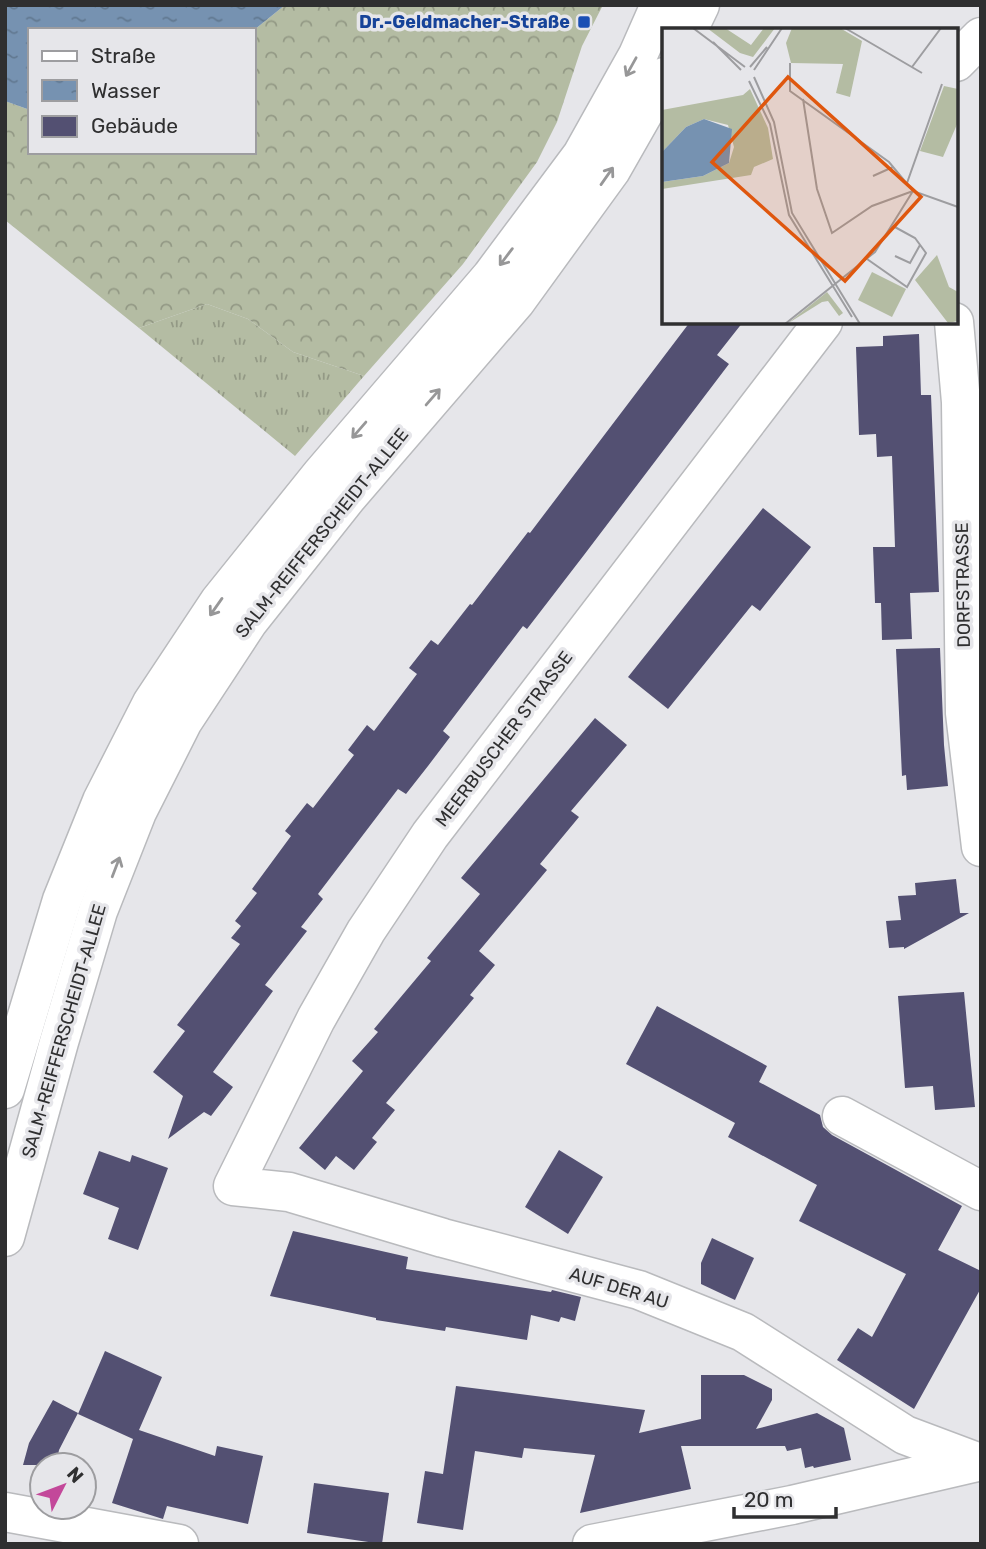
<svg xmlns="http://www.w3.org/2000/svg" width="986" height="1549" font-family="Rubik,sans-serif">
	<defs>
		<pattern id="grass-tufts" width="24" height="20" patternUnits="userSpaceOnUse" patternTransform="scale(1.75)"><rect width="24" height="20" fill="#b4bca3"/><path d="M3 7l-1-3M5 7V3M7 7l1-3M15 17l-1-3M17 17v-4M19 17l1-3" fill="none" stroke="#939985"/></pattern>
		<pattern id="forest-crowns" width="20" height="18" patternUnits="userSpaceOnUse" patternTransform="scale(1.75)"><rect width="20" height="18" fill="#b4bca3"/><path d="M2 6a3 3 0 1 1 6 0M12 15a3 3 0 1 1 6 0" fill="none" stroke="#939985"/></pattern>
		<pattern id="water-ripples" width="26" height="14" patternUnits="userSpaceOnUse" patternTransform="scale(1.75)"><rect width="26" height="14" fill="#7692b1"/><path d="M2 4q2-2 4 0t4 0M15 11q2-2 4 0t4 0" fill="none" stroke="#617890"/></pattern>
	</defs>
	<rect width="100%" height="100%" fill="#e6e6ea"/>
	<polygon fill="url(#grass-tufts)" points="207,304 248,319 293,352 364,376 295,456 139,328"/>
	<polygon fill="url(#forest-crowns)" points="285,5 603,5 582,46 557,122 537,162 463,264 364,376 293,352 248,319 207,304 139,328 5,220 5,101 30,110 30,152 254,152 254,30"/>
	<polygon fill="url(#water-ripples)" points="5,5 285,5 254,30 30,30 30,110 5,101"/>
	<g fill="#535072">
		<polygon points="690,322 743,322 717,355 729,364 584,555 527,629 523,626 443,731 450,737 428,766 406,794 398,789 318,894 323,899 301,927 307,931 265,985 273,991 213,1072 233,1087 211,1116 204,1112 168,1139 183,1096 153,1072 185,1031 177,1025 240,944 231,938 241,926 235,921 257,893 252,889 291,836 285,831 307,803 313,808 354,755 348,750 367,725 374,731 417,674 409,668 431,640 438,645 470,604 472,605 528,532 530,533"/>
		<polygon points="919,334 921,395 931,395 939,592 910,593 912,639 882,640 881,603 875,603 873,547 895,547 892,456 877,457 876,434 859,435 856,347 883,346 883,336"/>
		<polygon points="763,508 811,547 760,611 752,605 668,709 628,677"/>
		<polygon points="940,648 944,745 948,786 907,790 906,775 902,776 896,649"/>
		<polygon points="595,718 627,745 571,811 579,817 540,864 547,870 479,951 495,965 470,995 474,998 386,1103 395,1110 372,1138 377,1142 354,1170 336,1156 325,1170 299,1148 363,1071 352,1061 378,1032 374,1029 431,961 427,958 480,894 461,878"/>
		<polygon points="956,879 960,913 969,913 904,949 904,947 889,948 886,921 901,920 898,896 916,895 915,883"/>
		<polygon points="964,992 975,1107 935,1110 933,1086 905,1088 898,996"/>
		<polygon points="657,1006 767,1066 759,1082 820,1115 823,1127 832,1135 962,1206 938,1250 981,1271 981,1288 914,1409 837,1360 858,1328 872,1337 906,1274 799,1221 817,1185 728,1137 735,1123 626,1064"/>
		<polygon points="559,1150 603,1177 568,1234 525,1207"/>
		<polygon points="99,1151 130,1162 132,1155 168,1168 138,1250 108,1239 119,1208 83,1194"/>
		<polygon points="293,1231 408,1257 406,1269 551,1292 552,1290 581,1297 575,1321 561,1317 559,1322 531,1315 527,1340 446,1327 445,1331 376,1320 376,1318 270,1296"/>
		<polygon points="712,1238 754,1258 735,1300 701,1284 701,1263"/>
		<polygon points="105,1351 162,1377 139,1430 215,1456 217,1446 263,1456 248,1524 167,1506 163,1519 112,1503 133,1439 78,1414"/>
		<polygon points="701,1375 744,1375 772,1389 772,1400 756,1429 817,1413 844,1428 851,1460 814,1468 813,1466 805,1468 801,1448 787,1451 785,1446 681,1446 691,1489 580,1513 595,1455 524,1448 522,1458 475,1451 463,1530 417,1523 425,1471 443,1474 456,1386 645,1410 639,1433 701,1419"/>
		<polygon points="53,1400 78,1413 59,1450 56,1465 23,1465 29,1443"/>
		<polygon points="314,1483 389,1493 382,1544 307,1533"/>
	</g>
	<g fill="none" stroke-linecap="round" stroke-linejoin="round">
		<g stroke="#b9babd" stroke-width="41">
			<g id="minor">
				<polyline points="688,30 700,5"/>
				<polyline points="956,62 981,37"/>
				<polyline points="823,322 430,835 366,931 316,1019 233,1186 289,1192 443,1238 639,1290 743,1332 905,1435 977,1462"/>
				<polyline points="954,322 961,402 965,713 981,847"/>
				<polyline points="5,1089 62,900 102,801 152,703 219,602 321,475 491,277 582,155 638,55 660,5"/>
				<polyline points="842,1116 981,1191"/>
				<polyline points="5,1237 59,1042 98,911 137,812 183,721 248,622 348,496 516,301 611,170 664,77"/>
				<polyline points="5,1512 179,1544"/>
				<polyline points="592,1544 792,1505 977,1462"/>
			</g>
		</g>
		<use href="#minor" stroke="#fff" stroke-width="38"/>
	</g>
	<defs><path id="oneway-shaft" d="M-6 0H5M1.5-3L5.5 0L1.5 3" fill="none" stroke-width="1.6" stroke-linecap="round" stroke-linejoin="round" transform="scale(1.75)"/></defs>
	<g stroke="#979798">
		<use href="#oneway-shaft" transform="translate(631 67) rotate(119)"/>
		<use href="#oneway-shaft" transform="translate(607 176) rotate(-55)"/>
		<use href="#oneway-shaft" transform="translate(506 257) rotate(127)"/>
		<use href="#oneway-shaft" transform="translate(433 397) rotate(-49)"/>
		<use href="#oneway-shaft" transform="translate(359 430) rotate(131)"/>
		<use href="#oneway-shaft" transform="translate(216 607) rotate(125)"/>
		<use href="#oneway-shaft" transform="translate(116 867) rotate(-69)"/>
	</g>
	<rect fill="#1a4fb4" stroke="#e6e6ea" stroke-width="2.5" x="577" y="15" width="14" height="14" rx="3.5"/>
	<g text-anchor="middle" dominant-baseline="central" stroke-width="7" stroke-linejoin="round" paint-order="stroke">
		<g font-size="18" font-weight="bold" fill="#164399" stroke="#e6e6ea" text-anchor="end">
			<text x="570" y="22">Dr.-Geldmacher-Straße</text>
		</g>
		<g font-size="18" fill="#2f2f30" stroke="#e6e6ea">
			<text transform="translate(322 533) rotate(-51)">SALM-REIFFERSCHEIDT-ALLEE</text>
			<text transform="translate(963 585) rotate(-91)">DORFSTRASSE</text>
			<text transform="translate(504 739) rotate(-53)">MEERBUSCHER STRASSE</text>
			<text transform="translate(64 1031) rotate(-74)">SALM-REIFFERSCHEIDT-ALLEE</text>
			<text transform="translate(619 1288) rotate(17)">AUF DER AU</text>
		</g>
	</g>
	<g transform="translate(662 28)">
		<rect width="296" height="296" fill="#e6e6ea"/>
		<path d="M45,0H63L89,17L102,0H113L91,29L78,25ZM282,58L296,61V94L281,129L258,123ZM88,61L106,100L111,131L92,139L89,147L0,161V154L41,148L67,135L72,119L66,97L42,91L24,99L0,124V82L81,67ZM275,227L287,259L296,264V293L286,295L253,252ZM165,264L181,285L177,288L166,273L160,274L125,296Z" fill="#b4bca3"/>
		<path d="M130,0H178L200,13L188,69L174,65L181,36L129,35L124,15Z" fill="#b4bca3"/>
		<path d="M210,244L244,261L230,289L196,272Z" fill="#b4bca3"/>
		<path d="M42,91L70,101L67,135L41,148L0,154V124L24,99Z" fill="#7692b1"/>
		<path fill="none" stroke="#9d9da0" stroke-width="2" d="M31,0L83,39M183,0L260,45M51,14L79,42M128,35V63L227,134L251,163L296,179M88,39L105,19M250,39L279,0M92,42L120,0M92,49L112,94L130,185L198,296M87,53L108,96L127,187L190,289M141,71L155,161L170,205L210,178L251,163M211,148L231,139M245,155L280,56M233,228L248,235L258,217M205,231L245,259L264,225L253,210L231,198M123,296L213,224L251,163"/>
		<path fill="#df570e" fill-opacity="0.15" stroke="#df570e" stroke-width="3.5" d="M126,49L259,169L183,253L50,134Z"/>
		<rect width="296" height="296" fill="none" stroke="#2f2f30" stroke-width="3.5"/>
	</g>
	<rect width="986" height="1549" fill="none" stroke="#2f2f30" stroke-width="14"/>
	<rect x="28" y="28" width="228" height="126" fill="#e6e6ea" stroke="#9d9da0" stroke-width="2"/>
	<rect x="42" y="51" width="35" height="10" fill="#ffffff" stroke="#9d9da0" stroke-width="2"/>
	<text x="91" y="63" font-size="21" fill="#2f2f30">Straße</text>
	<rect x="42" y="80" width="35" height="21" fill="url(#water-ripples)" stroke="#9d9da0" stroke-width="2"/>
	<text x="91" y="98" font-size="21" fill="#2f2f30">Wasser</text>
	<rect x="42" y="116" width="35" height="21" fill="#535072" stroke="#9d9da0" stroke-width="2"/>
	<text x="91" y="133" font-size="21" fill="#2f2f30">Gebäude</text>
	<g transform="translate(63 1486) rotate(48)"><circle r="33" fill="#e6e6ea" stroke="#9d9da0" stroke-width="2"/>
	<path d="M0-5L12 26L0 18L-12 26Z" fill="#c3489a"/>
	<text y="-10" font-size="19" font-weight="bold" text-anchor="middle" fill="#2f2f30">N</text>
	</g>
	<path d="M734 1507v10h102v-10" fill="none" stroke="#2f2f30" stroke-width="3.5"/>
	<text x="744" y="1507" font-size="21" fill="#2f2f30" stroke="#e6e6ea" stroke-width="5" paint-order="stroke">20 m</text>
</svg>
